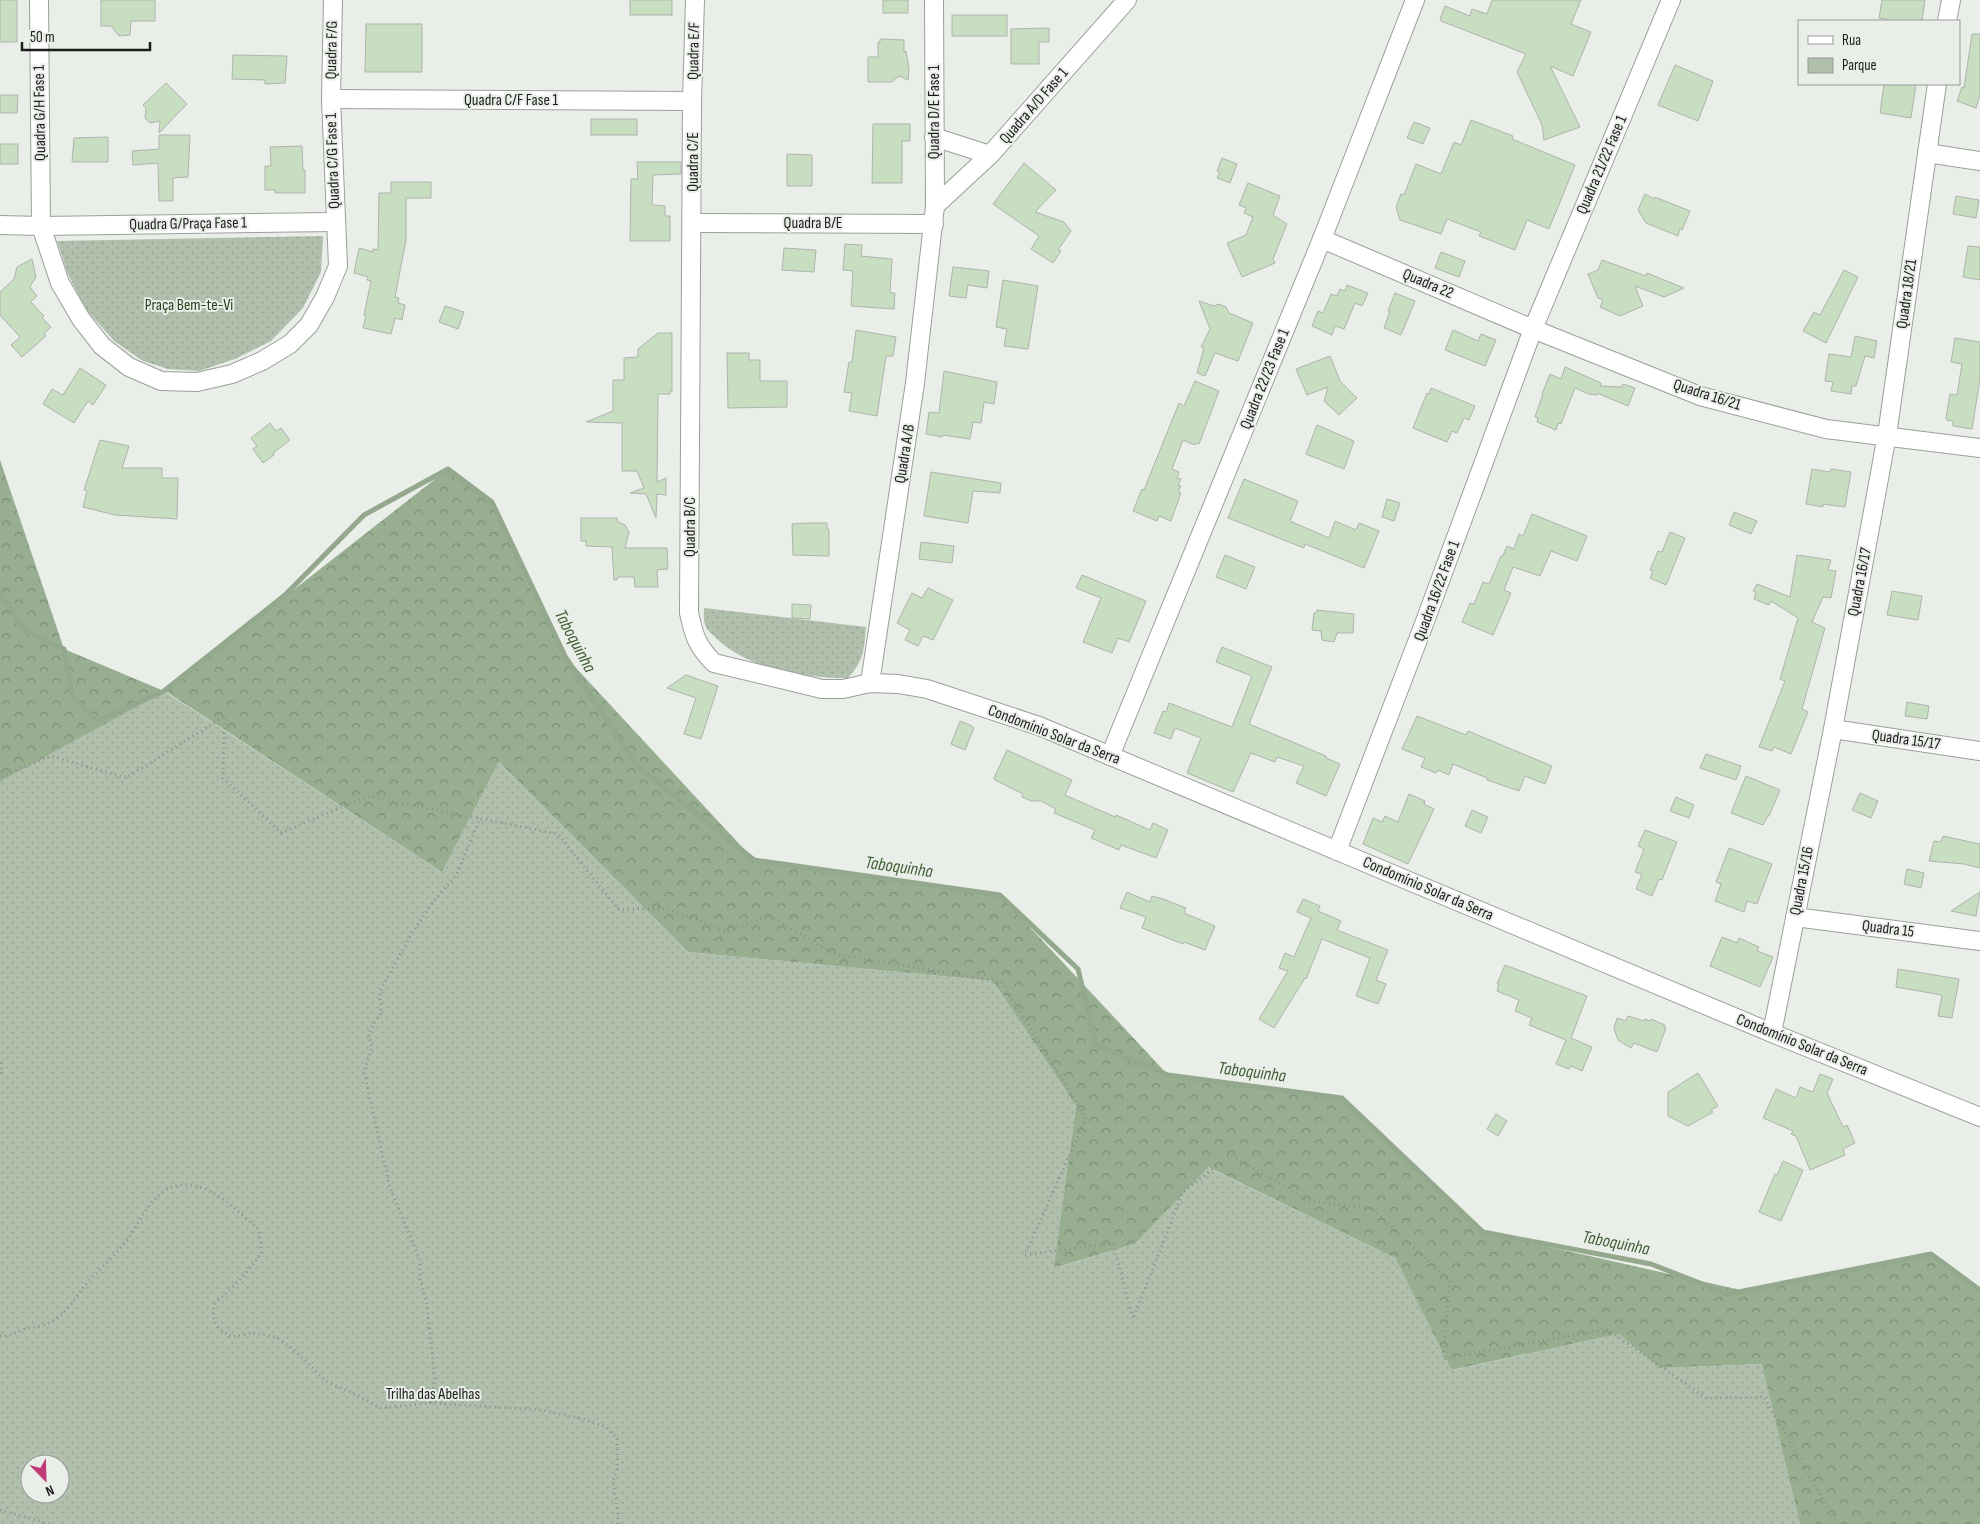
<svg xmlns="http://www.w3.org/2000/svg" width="1980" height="1524" font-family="'Sofia Sans Condensed',sans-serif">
	<defs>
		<pattern id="green-dots" width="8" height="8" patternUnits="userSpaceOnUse" patternTransform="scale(1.25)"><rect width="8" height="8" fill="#b1bfad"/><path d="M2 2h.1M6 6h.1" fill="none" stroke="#98a494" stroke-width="1.8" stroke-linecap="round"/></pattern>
		<pattern id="forest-crowns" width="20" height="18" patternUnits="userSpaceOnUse" patternTransform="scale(1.25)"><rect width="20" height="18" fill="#98ae91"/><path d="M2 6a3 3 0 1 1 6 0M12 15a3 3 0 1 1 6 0" fill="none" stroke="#7b8d76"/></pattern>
	</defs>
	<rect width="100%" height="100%" fill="#eaeee9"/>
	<g fill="url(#green-dots)" fill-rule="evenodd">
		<polygon points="323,236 321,272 303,308 271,341 235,359 199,371 168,369 143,361 114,341 85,308 68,274 57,241"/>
		<path d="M704,608L866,627C864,649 864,661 848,678C804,678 746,669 714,636C712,634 707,630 706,627C703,622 704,613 704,608Z"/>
		<path d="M164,691L442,872L499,762L688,952L993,981L1076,1106L1055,1268L1135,1244L1207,1167L1395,1258L1453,1370L1619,1334L1659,1368L1763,1364L1800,1524H0V782ZM30,1464H60V1494H30Z"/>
	</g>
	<polygon fill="url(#forest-crowns)" points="0,460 64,649 164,691 448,469 492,502 565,656 754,860 1000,895 1168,1075 1342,1098 1483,1232 1745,1291 1931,1254 1980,1290 1980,1524 1800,1524 1762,1364 1659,1368 1619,1334 1452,1370 1395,1258 1208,1167 1135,1244 1054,1268 1076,1106 993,981 688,952 499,762 442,872 165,691 0,782"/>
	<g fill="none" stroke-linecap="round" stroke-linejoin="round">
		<polyline stroke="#93a88c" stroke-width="5" points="0,593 26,632 64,649 72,696 98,721 164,691 285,595 364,515 448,469 492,502 565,656 636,765 754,860 1000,895 1078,969 1096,1045 1168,1075 1342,1098 1483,1232 1651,1264 1728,1294 1931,1254 1980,1290"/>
	</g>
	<g fill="#c7dec0" stroke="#afb3ae">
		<rect x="0" y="0" width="17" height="42"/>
		<polygon points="101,0 155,0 155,21 131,21 130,35 119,36 111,26 101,26"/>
		<rect x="630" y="0" width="42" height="15"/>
		<rect x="883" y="0" width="25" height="13"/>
		<polygon points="1492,0 1581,0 1571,24 1591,32 1573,76 1550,66 1580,127 1544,140 1542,125 1517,72 1526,54 1441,21 1440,19 1445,6 1470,16 1472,9 1487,14"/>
		<polygon points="1882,0 1925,0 1922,21 1886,21 1886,19 1879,18"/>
		<rect x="952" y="15" width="55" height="21"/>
		<polygon points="366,24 422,24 422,72 365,72"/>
		<polygon points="1049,28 1049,42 1039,42 1039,64 1011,64 1011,29"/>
		<polygon points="1972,34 1980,34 1980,95 1976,108 1957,101 1962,87 1964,88"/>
		<polygon points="880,39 904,40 904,52 906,51 909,69 908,80 899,76 892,82 868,82 868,57 878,57 878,42 880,42"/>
		<polygon points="233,55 287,56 285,83 265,84 265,80 232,79"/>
		<polygon points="1675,65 1713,81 1698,121 1658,105"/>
		<polygon points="166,83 187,104 159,133 160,121 150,123 145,118 146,108 143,105"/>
		<polygon points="1884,84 1916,84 1911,118 1880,113"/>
		<polygon points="0,95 18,95 17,113 0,113"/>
		<rect x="591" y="119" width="46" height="16"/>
		<polygon points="1471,120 1513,136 1512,139 1575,165 1549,229 1527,220 1515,250 1479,236 1481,232 1447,219 1441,234 1400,220 1396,207 1401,194 1404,195 1416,164 1441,174 1454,142 1461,145"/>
		<polygon points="1414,122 1430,128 1423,144 1407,138"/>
		<polygon points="873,124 910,124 910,141 902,141 902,183 872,183"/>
		<polygon points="159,135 190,135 188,177 173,178 173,201 159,201 158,163 133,165 132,151 159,149"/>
		<polygon points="108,137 108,162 72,162 74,138"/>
		<rect x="0" y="144" width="18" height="20"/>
		<polygon points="302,146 303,171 305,170 305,193 275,193 275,190 265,190 265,166 271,166 270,147"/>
		<polygon points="787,154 812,155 812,186 787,186"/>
		<polygon points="1222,158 1237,164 1230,183 1217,178 1220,172 1217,171"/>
		<polygon points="637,162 681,162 681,174 653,175 652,205 665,206 665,216 670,216 670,241 630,241 631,179 638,179"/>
		<polygon points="1024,163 1056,190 1035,212 1064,222 1071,231 1058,250 1061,251 1053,263 1031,249 1039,236 993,204"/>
		<polygon points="391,182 431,182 431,198 406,198 406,240 395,297 399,298 398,303 405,305 402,320 395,318 391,334 363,328 366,316 364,315 371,281 367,280 368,277 354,273 359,248 373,252 373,249 378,250 379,193 391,193"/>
		<polygon points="1248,183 1280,196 1273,215 1287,224 1273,259 1275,263 1242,277 1227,243 1246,235 1253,217 1244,213 1246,208 1239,205"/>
		<polygon points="1645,194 1654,199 1655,197 1690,211 1682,230 1680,228 1678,236 1646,223 1638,210"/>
		<polygon points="1956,196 1979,200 1976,218 1953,214"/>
		<polygon points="845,244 862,245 861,256 892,259 890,293 895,293 894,309 851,306 853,271 843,270"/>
		<polygon points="1968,246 1980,247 1980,280 1963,277"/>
		<polygon points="784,248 816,250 814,272 782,270"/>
		<polygon points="1441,252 1465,261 1459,277 1435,268"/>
		<polygon points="32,259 36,277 30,287 37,296 31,302 44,316 42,318 51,327 44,334 46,336 22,357 11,345 20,337 0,315 0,292 14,279 17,267"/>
		<polygon points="1602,260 1646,276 1647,273 1684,288 1664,297 1635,286 1643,306 1620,316 1600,307 1603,300 1598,298 1588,274 1598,270"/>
		<polygon points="953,267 989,271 987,288 968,285 966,298 949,296"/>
		<polygon points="1844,270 1858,277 1826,343 1803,331 1814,312 1820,315"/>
		<polygon points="1003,280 1038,286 1028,349 1004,346 1007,329 996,327"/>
		<polygon points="1347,285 1368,293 1362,306 1355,303 1344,329 1335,326 1332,335 1312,326 1318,311 1323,313 1331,294 1337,296 1340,289 1345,291"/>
		<polygon points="1395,293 1415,301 1401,335 1384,328 1390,311 1388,311"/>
		<polygon points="1199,301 1214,306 1218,304 1226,307 1229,313 1253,323 1238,361 1215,353 1205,376 1197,373 1204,348 1201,347 1210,329"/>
		<polygon points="445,306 464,312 458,329 439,322"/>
		<polygon points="856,330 896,337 893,356 886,356 877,416 849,411 852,393 844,392 849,362 852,362"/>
		<polygon points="1453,330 1478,341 1481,334 1496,340 1485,366 1445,350"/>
		<polygon points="658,333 672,333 672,391 670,391 670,394 658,394 657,482 666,478 666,495 657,494 656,518 646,494 630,493 644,488 637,471 622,471 622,423 586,422 613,411 613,380 624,380 624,358 638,357 638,349"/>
		<polygon points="1855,336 1877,341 1874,358 1865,356 1856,386 1852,386 1851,394 1831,391 1833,382 1825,381 1829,354 1851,357"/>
		<polygon points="1955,338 1980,342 1980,379 1972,429 1953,426 1953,421 1947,420 1946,418 1950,394 1957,395 1962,364 1951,362"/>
		<polygon points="727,353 749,353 749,360 760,360 760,381 787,381 787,407 728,408"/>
		<polygon points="1330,356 1340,381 1357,398 1339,415 1324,401 1328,387 1307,395 1296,369"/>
		<polygon points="1565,367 1601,383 1600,386 1622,387 1623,384 1635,388 1628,406 1597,393 1597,395 1589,394 1575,388 1561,424 1558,423 1556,430 1537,422 1538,418 1535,417 1543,394 1542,394 1550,374 1561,379"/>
		<polygon points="80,368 106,385 93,405 88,401 74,423 43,404 52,389 63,395"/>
		<polygon points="944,371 997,382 994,404 984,402 981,423 973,422 970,439 942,435 942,437 926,434 929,412 939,413"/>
		<polygon points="1195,381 1219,391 1199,444 1196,443 1195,445 1183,440 1172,469 1179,472 1177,478 1181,479 1178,485 1181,486 1178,492 1181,493 1171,521 1159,516 1157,521 1133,511 1142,489 1144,490 1179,403 1184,406"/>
		<polygon points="1431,388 1475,406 1469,420 1464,418 1457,433 1452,431 1447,442 1413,428 1427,393 1429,394"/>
		<polygon points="270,423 276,431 281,428 290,440 273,453 274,455 263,463 253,449 257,446 251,438"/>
		<polygon points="1317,425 1354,441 1344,469 1306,454"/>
		<polygon points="100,440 129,446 122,468 162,468 162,478 178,478 177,519 115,515 83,507 87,491 84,490"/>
		<polygon points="1812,469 1830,472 1831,469 1851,472 1845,507 1823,504 1823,507 1806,504"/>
		<polygon points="931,472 1001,483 1000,493 973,491 968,523 924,516"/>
		<polygon points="1244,479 1298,501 1290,521 1329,538 1335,521 1356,530 1359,523 1379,531 1364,568 1305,544 1304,548 1228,518"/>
		<polygon points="1387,499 1400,503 1394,521 1382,517"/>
		<polygon points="1734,512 1757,521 1751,534 1729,525"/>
		<polygon points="1532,514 1587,536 1577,561 1551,551 1540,576 1513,567 1504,590 1511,593 1493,635 1462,622 1470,603 1474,604 1483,582 1489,584 1501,556 1503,556 1507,546 1514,549 1519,534 1523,536"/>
		<polygon points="581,518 617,518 618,522 625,525 629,532 625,548 667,548 668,569 657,570 658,587 635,587 634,577 618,577 617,580 614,580 612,547 586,546 586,541 581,541"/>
		<polygon points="808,523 827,523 827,529 829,529 829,556 793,555 792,524"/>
		<polygon points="1670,532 1685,538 1666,585 1650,578 1653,571 1650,570 1658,551 1662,552"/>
		<polygon points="921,542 954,546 952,563 919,559"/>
		<polygon points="1225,555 1255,567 1246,589 1216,577"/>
		<polygon points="1797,555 1831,560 1828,570 1836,571 1831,598 1823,597 1812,622 1825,628 1802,709 1808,712 1791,754 1774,747 1772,751 1759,747 1785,681 1780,679 1798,618 1771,601 1769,605 1754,599 1756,592 1753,591 1757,584 1790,597"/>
		<polygon points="1082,575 1146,601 1129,642 1118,638 1112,653 1083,642 1101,598 1076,588"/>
		<polygon points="928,588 953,600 933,640 923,636 918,646 905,640 910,630 897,623 912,593 922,598"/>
		<polygon points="1892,591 1922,596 1918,620 1887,615"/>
		<polygon points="792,604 811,605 810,619 792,618"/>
		<polygon points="1317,610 1354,614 1353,633 1337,633 1334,642 1322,640 1321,631 1312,630 1314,613 1316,613"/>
		<polygon points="1222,647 1272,667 1249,724 1326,756 1326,758 1340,764 1326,796 1296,783 1304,766 1277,757 1275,762 1251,753 1233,792 1187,773 1201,738 1175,728 1171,739 1154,733 1163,711 1166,712 1169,703 1232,727 1252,676 1216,662"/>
		<polygon points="686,675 718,686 701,739 684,734 696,698 667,688"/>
		<polygon points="1907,702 1929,706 1927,719 1905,716"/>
		<polygon points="1417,716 1466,735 1468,731 1552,766 1545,784 1525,776 1519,791 1487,780 1487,778 1453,764 1449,775 1438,770 1436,773 1421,767 1425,758 1402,749"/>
		<polygon points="960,721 972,726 974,728 965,750 951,744"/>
		<polygon points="1007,750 1072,780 1065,795 1115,817 1116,815 1150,830 1153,823 1168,830 1156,858 1121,845 1119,850 1091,838 1095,830 1054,813 1056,809 1041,801 1031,801 1022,797 1023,794 995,780 994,778"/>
		<polygon points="1706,754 1741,766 1736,780 1700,768"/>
		<polygon points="1746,776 1780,790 1769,816 1768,816 1763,825 1731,813"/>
		<polygon points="1860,793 1878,801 1871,818 1852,810"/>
		<polygon points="1409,794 1425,801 1424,804 1434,809 1408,864 1363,844 1373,818 1382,822 1385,816 1398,822"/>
		<polygon points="1676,797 1694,805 1689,818 1670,811"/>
		<polygon points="1472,810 1488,817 1481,833 1465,826"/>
		<polygon points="1645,830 1677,842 1662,880 1659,879 1652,896 1636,889 1642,874 1635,872 1644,849 1638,846"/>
		<polygon points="1943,836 1980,844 1980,868 1964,864 1929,861 1934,841 1941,842"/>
		<polygon points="1729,848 1772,864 1757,904 1747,901 1744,912 1715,901 1721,884 1716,882"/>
		<polygon points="1907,869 1924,873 1921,888 1904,884"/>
		<polygon points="1127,892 1150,902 1152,896 1163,899 1186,908 1184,913 1215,926 1205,950 1184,942 1183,944 1142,928 1146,917 1120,908"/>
		<polygon points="1980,892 1976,916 1951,911"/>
		<polygon points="1303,899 1320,906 1318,911 1341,921 1337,930 1388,950 1376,980 1386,984 1378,1004 1356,996 1370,958 1322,939 1306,979 1305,978 1274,1028 1259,1019 1288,971 1279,968 1285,953 1294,957 1311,918 1297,912"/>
		<polygon points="1722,937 1737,943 1739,938 1759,947 1757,951 1773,957 1760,987 1710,966"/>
		<polygon points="1505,965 1587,996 1571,1038 1592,1047 1582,1071 1571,1066 1569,1069 1556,1064 1566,1040 1529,1025 1532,1018 1515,1011 1519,1000 1497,991 1499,984 1497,984"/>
		<polygon points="1898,969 1959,979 1952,1018 1938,1016 1942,995 1896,987"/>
		<polygon points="1628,1016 1644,1021 1645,1019 1650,1021 1651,1019 1665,1025 1664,1027 1666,1028 1657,1052 1634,1043 1631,1048 1618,1040 1614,1029 1617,1018 1626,1021"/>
		<polygon points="1698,1073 1718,1106 1711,1110 1713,1112 1688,1126 1668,1116 1668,1092"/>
		<polygon points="1820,1074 1833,1079 1827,1093 1843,1127 1847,1125 1855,1143 1843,1149 1845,1155 1810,1170 1796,1136 1791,1134 1793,1131 1763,1118 1776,1089 1796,1098 1800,1087 1813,1092"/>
		<polygon points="1496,1114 1507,1121 1498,1136 1487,1129"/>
		<polygon points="1783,1161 1803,1170 1781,1221 1759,1212 1775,1174 1777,1175"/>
	</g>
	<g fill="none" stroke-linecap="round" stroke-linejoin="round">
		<g stroke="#9b9f9a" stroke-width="20">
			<g id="minor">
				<polyline points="39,0 41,226 60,283 81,319 102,346 129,367 161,381 197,382 232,374 262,361 290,344 309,325 325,297 338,266 331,99 333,0"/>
				<path d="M695,0L692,101L689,613C694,636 697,646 714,663L822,689H843L870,683L898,684L927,689L1039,726L1772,1033L1980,1117"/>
				<polyline points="1947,21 1951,0"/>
				<polyline points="331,99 692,101"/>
				<polyline points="934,137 990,155"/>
				<polyline points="1927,153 1980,161"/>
				<polyline points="935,206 990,155 1127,0"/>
				<polyline points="693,223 934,224"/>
				<polyline points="0,225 41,226 335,222"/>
				<polyline points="1322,239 1533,329 1700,396 1826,429 1980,448"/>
				<polyline points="870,683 915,383 935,206 934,0"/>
				<polyline points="1833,729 1980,751"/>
				<polyline points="1110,756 1322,239 1415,0"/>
				<polyline points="1337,851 1424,624 1533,329 1671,0"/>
				<polyline points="1795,917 1980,941"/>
				<polyline points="1772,1033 1833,729 1887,435 1937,84"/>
			</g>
		</g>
		<g stroke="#8d908c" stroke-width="3" stroke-dasharray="1 4" stroke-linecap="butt">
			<polyline points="0,771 2,776 51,756 126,778 225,716 223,778 281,833 367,796 558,834 619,910 666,908 727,932 769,915 834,954 1002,982 1086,1118 1025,1255 1113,1243 1133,1319 1183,1192 1231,1155 1309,1201 1371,1208 1450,1281 1443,1359 1607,1329 1706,1398 1764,1397 1837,1524"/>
			<polyline points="0,1063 2,1069 0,1077"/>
			<path d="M0,1336C10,1336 16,1332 25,1329C31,1327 38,1327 44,1325C67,1317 74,1297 89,1281C100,1269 113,1257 123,1245C143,1221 152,1182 190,1185C217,1188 239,1213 259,1230L262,1253L239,1281L214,1304C212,1324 215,1326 231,1337L252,1333L276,1337L294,1350L327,1382L359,1396L380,1408L430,1403L542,1410L579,1418L606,1427L617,1439V1470L613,1481L618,1514V1524"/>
			<polyline points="430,1403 435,1380 427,1304 420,1279 420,1260 388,1183 388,1175 384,1163 364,1071 372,1047 368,1033 381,1013 380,991 412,933 433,902 457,874 480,818"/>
			<polyline points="0,1510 49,1524"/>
		</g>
		<use href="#minor" stroke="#fff" stroke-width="18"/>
	</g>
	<g text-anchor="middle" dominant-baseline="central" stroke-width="4" stroke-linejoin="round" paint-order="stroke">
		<g font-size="16" fill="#1b1c1b" stroke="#eaeee9">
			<text transform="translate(332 50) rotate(-89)">Quadra F/G</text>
			<text transform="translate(694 51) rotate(-89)">Quadra E/F</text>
			<text x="511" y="100">Quadra C/F Fase 1</text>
			<text transform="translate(1034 106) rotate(-49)">Quadra A/D Fase 1</text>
			<text transform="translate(934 112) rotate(-90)">Quadra D/E Fase 1</text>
			<text transform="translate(40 113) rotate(-91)">Quadra G/H Fase 1</text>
			<text transform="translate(333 161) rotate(-92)">Quadra C/G Fase 1</text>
			<text transform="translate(693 162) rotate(-90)">Quadra C/E</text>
			<text transform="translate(1602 165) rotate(-67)">Quadra 21/22 Fase 1</text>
			<text x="813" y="223">Quadra B/E</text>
			<text transform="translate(188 224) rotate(-1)">Quadra G/Praça Fase 1</text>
			<text transform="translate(1428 284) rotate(23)">Quadra 22</text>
			<text transform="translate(1907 294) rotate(-82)">Quadra 18/21</text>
			<text transform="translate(1265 379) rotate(-68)">Quadra 22/23 Fase 1</text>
			<text transform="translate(1707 395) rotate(18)">Quadra 16/21</text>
			<text transform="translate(905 454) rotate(-81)">Quadra A/B</text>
			<text transform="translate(690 527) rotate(-90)">Quadra B/C</text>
			<text transform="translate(1860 582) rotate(-79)">Quadra 16/17</text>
			<text transform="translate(1437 591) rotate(-70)">Quadra 16/22 Fase 1</text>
			<text transform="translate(1054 735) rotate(21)">Condomínio Solar da Serra</text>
			<text transform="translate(1906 740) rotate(8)">Quadra 15/17</text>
			<text transform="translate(1802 881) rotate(-79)">Quadra 15/16</text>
			<text transform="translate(1428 889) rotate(23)">Condomínio Solar da Serra</text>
			<text transform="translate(1888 929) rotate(7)">Quadra 15</text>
			<text transform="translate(1802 1045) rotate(22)">Condomínio Solar da Serra</text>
			<text x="433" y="1394">Trilha das Abelhas</text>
		</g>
		<g font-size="16" fill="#254319" stroke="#eaeee9">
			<text x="189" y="305">Praça Bem-te-Vi</text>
		</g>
		<g font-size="18" font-style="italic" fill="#3e5e33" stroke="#eaeee9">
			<text transform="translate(575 641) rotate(62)">Taboquinha</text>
			<text transform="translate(899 867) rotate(8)">Taboquinha</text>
			<text transform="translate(1252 1072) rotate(7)">Taboquinha</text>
			<text transform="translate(1616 1243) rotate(11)">Taboquinha</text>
		</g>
	</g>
	<rect x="1798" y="20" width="162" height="65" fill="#eaeee9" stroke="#979a97"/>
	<rect x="1808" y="36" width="25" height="8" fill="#ffffff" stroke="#979a97"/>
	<text x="1842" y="45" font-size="15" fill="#1b1c1b">Rua</text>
	<rect x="1808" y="58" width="25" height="15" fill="#b1bfad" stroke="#979a97"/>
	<text x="1842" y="70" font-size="15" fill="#1b1c1b">Parque</text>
	<g transform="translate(45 1479) rotate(157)"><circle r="24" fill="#eaeee9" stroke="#979a97"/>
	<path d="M0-4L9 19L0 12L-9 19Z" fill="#c23a76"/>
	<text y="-8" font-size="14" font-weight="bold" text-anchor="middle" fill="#1b1c1b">N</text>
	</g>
	<path d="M22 42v8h128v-8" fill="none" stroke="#1b1c1b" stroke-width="2.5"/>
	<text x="30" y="42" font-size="15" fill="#1b1c1b" stroke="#eaeee9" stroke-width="4" paint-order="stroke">50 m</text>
</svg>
